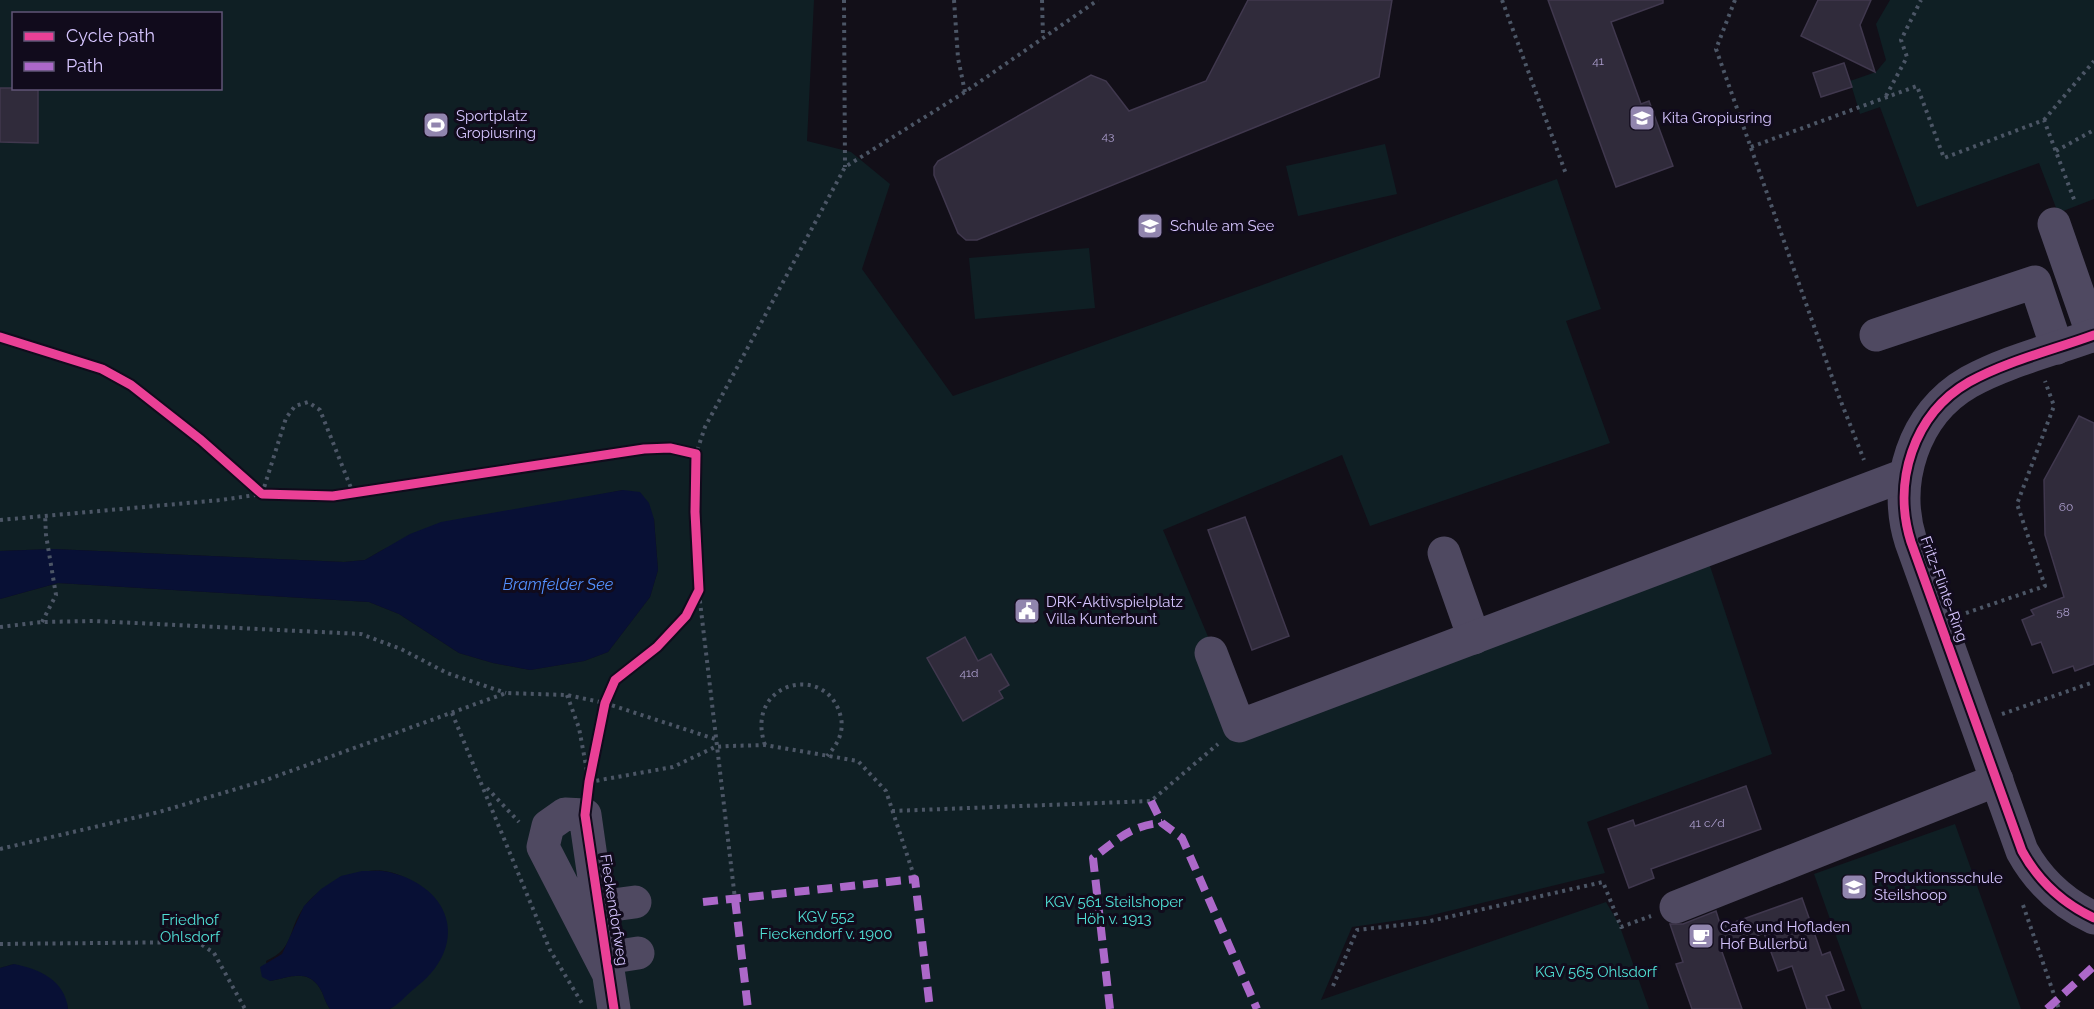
<svg xmlns="http://www.w3.org/2000/svg" width="2094" height="1009" font-family="Raleway,sans-serif">
	<rect width="100%" height="100%" fill="#120f18"/>
	<g fill="#0f1f24" fill-rule="evenodd">
		<path d="M0,0H814L807,141L851,152L890,184L862,269L953,396L1557,179L1601,309L1566,321L1610,443L1370,526L1342,455L1163,530L1247,729L1709,563L1772,754L1587,822L1605,873L1428,916L1352,927L1321,1000L1606,902L1619,924L1649,1009H390L397,1002L410,880C404,877 396,873 389,872C361,865 320,884 304,907C286,932 296,947 266,961L270,981C287,978 307,968 319,987C324,994 325,1003 330,1009H68L67,1004L14,964L0,968V599L58,583L369,602L399,614L459,653L493,663L530,670L584,661L608,652L650,597L658,570L654,519L623,490L516,511L384,549L365,560L344,562L53,549L0,551ZM14,14H220V88H14Z"/>
		<polygon points="1890,0 2094,0 2094,199 2058,213 2039,163 1917,207 1880,107 1860,114 1850,81 1876,72 1886,60 1876,24"/>
		<polygon points="1385,144 1397,194 1298,216 1286,166"/>
		<polygon points="1089,248 1095,308 975,319 969,258"/>
		<polygon points="1955,824 2021,1009 1862,1009 1814,874"/>
	</g>
	<g fill="#081035">
		<polygon points="623,490 640,492 649,503 654,519 658,570 650,597 608,652 584,661 530,670 493,663 459,653 399,614 369,602 58,583 0,599 0,551 53,549 344,562 365,560 410,534 441,522"/>
		<path d="M362,871C371,871 381,870 389,872C455,888 469,948 414,989C407,994 397,1007 389,1009C376,1009 345,1009 330,1009C325,1003 324,994 319,987C307,968 287,978 270,981L262,977L260,967L282,954L304,906L321,889L341,876Z"/>
		<path d="M14,964C39,969 65,980 68,1009H0V968Z"/>
	</g>
	<g fill="#302b3b" stroke="#40384e" stroke-width="1.5">
		<polygon points="1248,0 1392,0 1379,77 977,240 966,240 958,233 934,175 934,167 938,161 1091,75 1106,81 1129,111 1206,81"/>
		<polygon points="1548,0 1663,0 1663,3 1611,22 1641,104 1649,101 1673,166 1616,187"/>
		<polygon points="1818,0 1871,0 1860,25 1875,72 1801,36"/>
		<polygon points="1844,63 1852,87 1821,97 1813,73"/>
		<polygon points="0,88 38,88 38,143 0,142"/>
		<polygon points="2079,416 2094,423 2094,664 2075,671 2073,666 2053,673 2041,642 2032,645 2022,620 2034,615 2031,610 2064,597 2045,535 2044,480"/>
		<polygon points="1245,517 1289,636 1252,650 1208,530"/>
		<polygon points="965,637 978,661 991,654 1009,685 999,691 1003,698 963,721 927,658"/>
		<polygon points="1746,786 1761,829 1651,869 1654,878 1629,888 1608,829 1633,820 1635,826"/>
		<polygon points="1802,898 1822,955 1830,952 1844,990 1826,996 1831,1009 1807,1009 1792,966 1778,971 1764,933 1721,949 1742,1009 1692,1009 1676,964 1683,962 1670,924 1683,924 1716,911 1721,927"/>
	</g>
	<g fill="none" stroke-linecap="round" stroke-linejoin="round">
		<g stroke="#4c5666" stroke-width="4" stroke-dasharray="3 4.5" stroke-linecap="butt">
			<polyline points="844,0 845,167"/>
			<polyline points="954,0 958,58 965,92"/>
			<polyline points="1042,0 1043,37"/>
			<polyline points="1502,0 1566,174"/>
			<polyline points="1735,0 1716,49 1838,394 1864,460"/>
			<polyline points="1886,96 1907,57 1901,40 1921,0"/>
			<polyline points="2044,120 2094,61"/>
			<polyline points="1751,147 1917,86 1944,158 2044,120 2075,202"/>
			<polyline points="2056,151 2094,130"/>
			<path d="M0,337C34,347 69,354 102,369C160,395 213,452 262,493"/>
			<polyline points="262,494 286,418 295,406 308,402 320,410 353,493"/>
			<polyline points="0,520 221,500 262,494 333,496 644,449 670,448 696,454"/>
			<polyline points="699,593 735,899"/>
			<polyline points="1966,613 2045,586 2017,504 2054,406 2045,381"/>
			<polyline points="42,622 56,595 46,535 45,514"/>
			<polyline points="0,627 42,622 94,621 361,634 401,649 447,673 506,693"/>
			<polyline points="567,695 579,728 589,782 673,767 715,747 730,746 765,745 858,761 886,791 915,879"/>
			<polyline points="452,713 550,950 583,1005"/>
			<polyline points="2002,714 2094,682"/>
			<path d="M765,745C743,681 829,661 841,718C844,733 837,745 827,756"/>
			<polyline points="589,786 605,703 615,680 657,647 686,616 699,590 695,512 696,454 705,427 845,167 965,92 1098,0"/>
			<polyline points="487,788 519,822"/>
			<polyline points="892,811 1151,801 1218,744"/>
			<polyline points="0,849 159,812 263,781 506,693 567,695 605,703 715,739"/>
			<polyline points="2023,905 2059,1009"/>
			<polyline points="0,944 198,942 214,953 245,1009"/>
			<polyline points="1333,986 1357,930 1426,922 1603,882 1621,927 1651,916"/>
		</g>
		<g stroke="#4f4961" stroke-width="33">
			<polyline points="2054,224 2093,336"/>
			<polyline points="1876,335 2035,282 2057,348"/>
			<path d="M2094,335C2053,350 2007,361 1969,382C1913,414 1892,483 1911,542L2022,851C2039,882 2062,903 2094,918"/>
			<polyline points="1444,553 1474,638"/>
			<polyline points="1211,653 1239,726 1905,475"/>
			<polyline points="598,907 635,902"/>
			<polyline points="1676,907 1997,780"/>
			<polyline points="606,958 638,953"/>
			<path d="M608,973L543,847L548,826L565,814L585,815C594,880 604,944 614,1009"/>
		</g>
		<g stroke="#ac68c9" stroke-width="8" stroke-dasharray="15 8" stroke-linecap="butt">
			<polyline points="1151,801 1162,823 1182,838 1257,1009"/>
			<polyline points="735,899 748,1009"/>
			<polyline points="703,902 915,879 930,1009"/>
			<path d="M1110,1009L1093,858C1115,841 1133,824 1162,823"/>
			<polyline points="2047,1009 2094,966"/>
		</g>
		<g stroke="#110b1c" stroke-width="13">
			<g id="cycleway">
				<path d="M2094,335C2053,350 2007,361 1969,382C1913,414 1892,483 1911,542L2022,851C2039,882 2062,903 2094,918"/>
				<polyline points="0,337 102,369 131,385 201,440 262,494 333,496 644,449 670,448 696,454 695,512 699,590 686,616 657,647 615,680 605,703 589,782 585,815 614,1009"/>
			</g>
		</g>
		<use href="#cycleway" stroke="#ea4096" stroke-width="9"/>
	</g>
	<defs>
		<g id="school-square" transform="scale(1.35)"><rect x="-9" y="-9" width="18" height="18" rx="4" fill="#9185ae" stroke="#110b1c"/><path d="M0-5L7-2L0 1L-7-2ZM-4 1L0 2.5L4 1V4Q0 6-4 4Z" fill="#fff"/></g>
		<g id="stadium-square" transform="scale(1.35)"><rect x="-9" y="-9" width="18" height="18" rx="4" fill="#9185ae" stroke="#110b1c"/><path d="M0-5a6.5 5 0 1 0 0 10a6.5 5 0 1 0 0-10ZM-3.5-1.8h7v3.6h-7Z" fill="#fff"/></g>
		<g id="civic-square" transform="scale(1.35)"><rect x="-9" y="-9" width="18" height="18" rx="4" fill="#9185ae" stroke="#110b1c"/><path d="M-.6-6.5H3V-4.5H.6V-3L4-1V1h2V6H-6V1h2V-1L-.6-3ZM-1.2 2.5V6h2.4V2.5Z" fill="#fff"/></g>
		<g id="cafe-square" transform="scale(1.35)"><rect x="-9" y="-9" width="18" height="18" rx="4" fill="#9185ae" stroke="#110b1c"/><path d="M-5.5-4.5H6V0H3Q3 3.5 0 3.5H-2.5Q-5.5 3.5-5.5 0ZM3-3.2v2h1.7v-2ZM-6 4.5H4V6H-6Z" fill="#fff"/></g>
	</defs>
	<g fill-rule="evenodd">
		<use href="#school-square" x="1642" y="118"/>
		<use href="#stadium-square" x="436" y="125"/>
		<use href="#school-square" x="1150" y="226"/>
		<use href="#civic-square" x="1027" y="611"/>
		<use href="#school-square" x="1854" y="887"/>
		<use href="#cafe-square" x="1701" y="936"/>
	</g>
	<g text-anchor="middle" dominant-baseline="central" stroke-width="6" stroke-linejoin="round" paint-order="stroke">
		<g font-size="12" fill="#ac9ece">
			<text x="1598" y="61">41</text>
			<text x="1108" y="136">43</text>
			<text x="2066" y="507">60</text>
			<text x="2063" y="612">58</text>
			<text x="969" y="673">41d</text>
			<text x="1707" y="823">41 c/d</text>
		</g>
		<g font-size="15" fill="#d6c5ff" stroke="#110b1c" text-anchor="start">
			<text x="456" y="116">Sportplatz<tspan x="456" dy="17">Gropiusring</tspan></text>
			<text x="1662" y="118">Kita Gropiusring</text>
			<text x="1170" y="226">Schule am See</text>
			<text x="1046" y="602">DRK-Aktivspielplatz<tspan x="1046" dy="17">Villa Kunterbunt</tspan></text>
			<text x="1874" y="878">Produktionsschule<tspan x="1874" dy="17">Steilshoop</tspan></text>
			<text x="1720" y="927">Cafe und Hofladen<tspan x="1720" dy="17">Hof Bullerbü</tspan></text>
		</g>
		<g font-size="15" fill="#d6c5ff" stroke="#110b1c">
			<text transform="translate(1944 589) rotate(70)">Fritz-Flinte-Ring</text>
			<text transform="translate(614 910) rotate(81)">Fieckendorfweg</text>
		</g>
		<g font-size="15" fill="#50e0d6" stroke="#110b1c">
			<text x="1114" y="902">KGV 561 Steilshoper<tspan x="1114" dy="17">Höh v. 1913</tspan></text>
			<text x="826" y="917">KGV 552<tspan x="826" dy="17">Fieckendorf v. 1900</tspan></text>
			<text x="190" y="920">Friedhof<tspan x="190" dy="17">Ohlsdorf</tspan></text>
			<text x="1596" y="972">KGV 565 Ohlsdorf</text>
		</g>
		<g font-size="16" font-style="italic" fill="#5391ff" stroke="#110b1c">
			<text x="558" y="584">Bramfelder See</text>
		</g>
	</g>
	<rect x="12" y="12" width="210" height="78" fill="#110b1c" stroke="#605577" stroke-width="1.5"/>
	<rect x="24" y="32" width="30" height="9" fill="#ea4096" stroke="#605577" stroke-width="1.5"/>
	<text x="66" y="42" font-size="18" fill="#d6c5ff">Cycle path</text>
	<rect x="24" y="62" width="30" height="9" fill="#ac68c9" stroke="#605577" stroke-width="1.5"/>
	<text x="66" y="72" font-size="18" fill="#d6c5ff">Path</text>
</svg>
